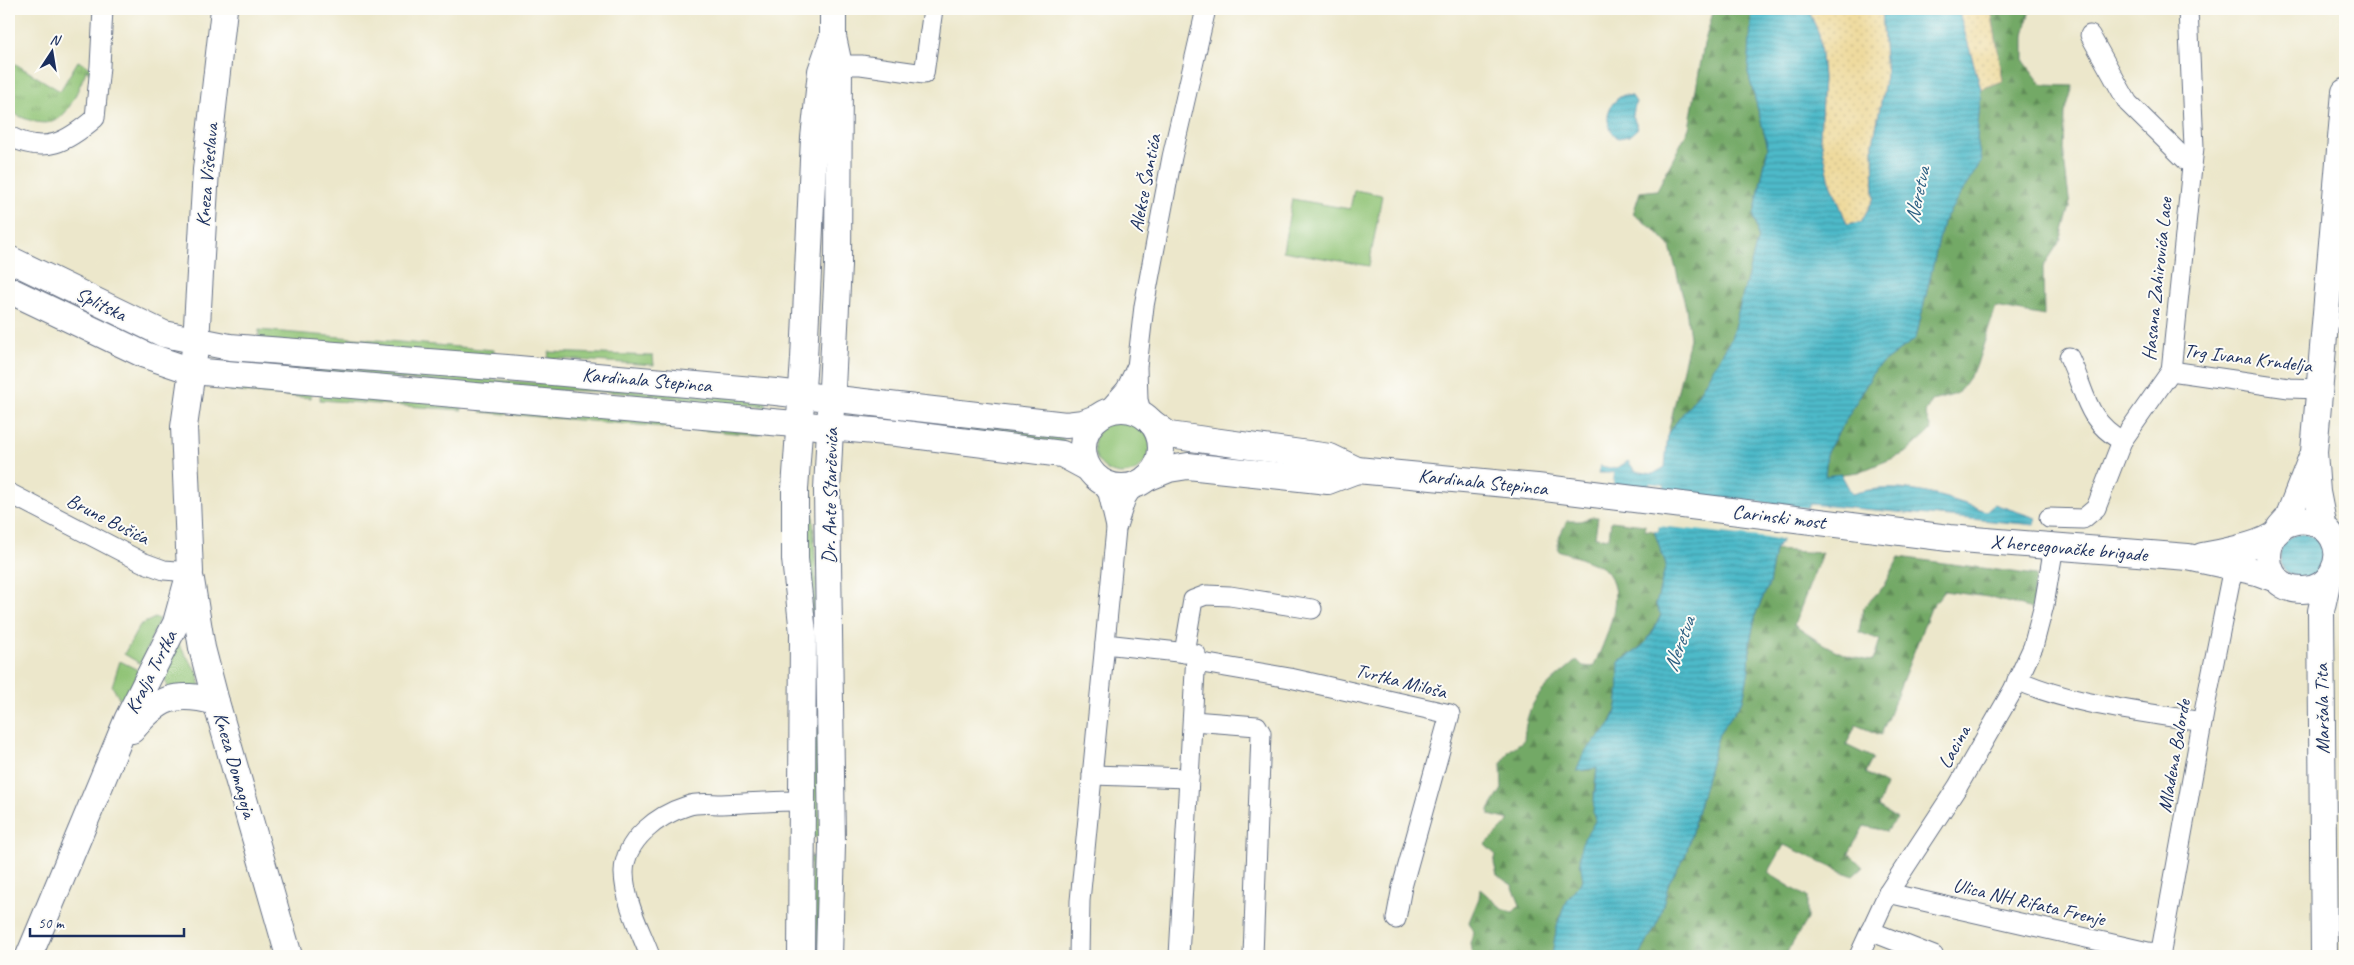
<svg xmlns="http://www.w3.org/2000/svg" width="2354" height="965" font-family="Caveat,sans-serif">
	<defs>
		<pattern id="forest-firs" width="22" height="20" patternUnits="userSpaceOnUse" patternTransform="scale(1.25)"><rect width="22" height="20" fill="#73a966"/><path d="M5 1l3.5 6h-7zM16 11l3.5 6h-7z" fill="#5e8a57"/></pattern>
		<pattern id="sand-dots" width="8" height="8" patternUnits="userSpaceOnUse" patternTransform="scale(1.25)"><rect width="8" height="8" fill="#eeda9e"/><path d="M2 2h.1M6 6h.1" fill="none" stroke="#ccbb8a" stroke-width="1.8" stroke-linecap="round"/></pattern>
		<pattern id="park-tufts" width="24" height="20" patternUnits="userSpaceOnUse" patternTransform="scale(1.25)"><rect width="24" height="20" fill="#8fc374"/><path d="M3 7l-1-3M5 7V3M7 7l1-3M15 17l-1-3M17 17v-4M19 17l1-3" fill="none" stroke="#749f62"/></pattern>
		<pattern id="water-rules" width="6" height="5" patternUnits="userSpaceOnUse" patternTransform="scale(1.25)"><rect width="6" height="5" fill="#4ebac9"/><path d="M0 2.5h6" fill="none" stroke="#4098a6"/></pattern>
	</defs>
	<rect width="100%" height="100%" fill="#fdfcf7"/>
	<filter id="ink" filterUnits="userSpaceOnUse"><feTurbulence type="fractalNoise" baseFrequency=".02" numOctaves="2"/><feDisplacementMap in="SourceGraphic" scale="10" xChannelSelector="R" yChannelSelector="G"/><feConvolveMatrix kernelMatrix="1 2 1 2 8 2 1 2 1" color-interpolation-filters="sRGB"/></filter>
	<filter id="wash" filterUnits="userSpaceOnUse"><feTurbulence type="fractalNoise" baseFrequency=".0096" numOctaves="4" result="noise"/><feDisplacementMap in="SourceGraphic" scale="20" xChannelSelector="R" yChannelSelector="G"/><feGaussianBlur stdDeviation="1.12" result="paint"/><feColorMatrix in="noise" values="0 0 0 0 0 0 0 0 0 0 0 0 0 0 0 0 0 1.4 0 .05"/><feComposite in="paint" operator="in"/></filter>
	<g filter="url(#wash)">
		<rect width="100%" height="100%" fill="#ece7cb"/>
		<g fill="#8fc374" stroke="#557969">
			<polygon points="1354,190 1382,195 1369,266 1283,251 1292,199 1350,209"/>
			<polygon points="259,330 494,350 494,358 259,340"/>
			<polygon points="549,352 653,356 654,365 548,358"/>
			<polygon points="232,360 766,400 766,407 601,391 537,390 231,366"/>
			<polygon points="231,380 312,387 311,398 230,391"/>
			<polygon points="321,389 461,401 462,410 320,400"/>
			<polygon points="482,402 757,430 760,435 481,412"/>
			<polygon points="874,411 1062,435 1064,444 873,420"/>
			<circle cx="1122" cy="446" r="28"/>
			<polygon points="804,494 812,494 817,594 820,838 809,836"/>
			<polygon points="155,618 159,619 141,664 124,654 140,625"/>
			<polygon points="177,642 198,673 202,692 171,694 164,678 159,674"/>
			<polygon points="120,661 140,671 122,703 112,686"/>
			<polygon points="811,857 820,857 818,956 809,956"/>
		</g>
		<g fill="url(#forest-firs)" stroke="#476c62">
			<polygon points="1714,9 1752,9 1748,73 1768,147 1754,215 1758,238 1731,339 1698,394 1668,433 1690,338 1686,308 1670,246 1655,230 1633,214 1640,192 1657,190 1689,128 1704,44"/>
			<polygon points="1991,9 2030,9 2024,36 2024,61 2042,85 2073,86 2065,113 2064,159 2070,207 2060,241 2043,267 2044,316 1996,307 1976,367 1957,394 1932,401 1925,413 1931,430 1906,453 1859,472 1825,476 1827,452 1876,368 1916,338 1943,222 1981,162 1977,139 1981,89 2003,81"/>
			<path d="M1593,517H1598L1595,537L1609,538L1611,521L1645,525V530L1654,531L1666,564L1656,605L1661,614C1649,641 1644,647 1619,662C1619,680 1621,704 1612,720C1600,742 1584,744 1577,771L1597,768L1594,793L1596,818L1590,832L1584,839L1581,865L1583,879C1560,907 1557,921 1552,956H1472L1470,943L1474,933L1469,922L1479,898L1480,889L1504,910L1513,912L1520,905L1512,885L1497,875L1494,863L1496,855L1485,845L1510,820L1489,815V810L1502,789L1501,764L1509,751L1524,740C1527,696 1546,687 1577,660L1583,666L1593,667C1604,644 1629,590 1604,569C1598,564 1568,554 1558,550V539L1567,521H1580Z"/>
			<path d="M1775,550L1822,553L1794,625C1819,642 1842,658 1873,661L1880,640L1859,632L1863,608L1885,585L1899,557L2036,575L2032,609L1988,597L1944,591L1931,608L1881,735L1856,725L1846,745L1873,758L1865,773L1886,785L1878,807L1897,819L1886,831L1864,826L1849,853L1863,867L1853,876L1784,845L1768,873L1807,897V919L1785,956H1640L1659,919L1669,882L1685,857L1719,733L1743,700L1749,670L1750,642L1756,613L1769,584Z"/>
		</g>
		<g fill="url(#sand-dots)" stroke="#84847e">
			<polygon points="1808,9 1882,9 1886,76 1873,144 1874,198 1861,222 1847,224 1829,178 1820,135 1823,78 1819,34"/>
			<polygon points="1958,9 1991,9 2003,81 1981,89"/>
		</g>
		<path fill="url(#park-tufts)" stroke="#557969" d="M9,60L60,91L78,61L95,70V82L87,69C68,112 62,140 9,111Z"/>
		<g fill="url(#water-rules)" stroke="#347494">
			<path d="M1752,9H1808L1819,34L1823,78L1820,135L1829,178L1847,224L1861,222L1874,198L1873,144L1886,76L1882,9H1958L1981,89L1977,139L1981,162L1943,222L1916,338L1876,368L1827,452L1825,476L1841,474L1852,494C1897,480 1943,496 1986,511L1994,504L2036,518L2035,525L1810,504L1775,550L1769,584L1756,613L1750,642L1749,670L1743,700L1719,733L1685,857L1669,882L1659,919L1640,956H1552C1557,921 1560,907 1583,879C1581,868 1577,850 1584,839C1588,832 1593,827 1596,818L1593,812L1597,768L1577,771C1584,743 1600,743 1612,721C1621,705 1618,680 1619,662C1644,647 1649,642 1661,615L1656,605L1666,564L1654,531H1658L1664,485L1650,483L1649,490L1613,485L1614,473H1598L1600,466L1616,469L1628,461L1635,471L1653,474L1665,467L1668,433L1698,394L1731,339L1758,238L1754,215L1768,147L1748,73Z"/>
			<path d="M1624,95L1632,96L1636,102L1632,115L1638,128L1629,136L1618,138C1602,126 1606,102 1624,95Z"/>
			<circle cx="2302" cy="556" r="22"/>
		</g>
		<polygon fill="#ece7cb" points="1614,473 1613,485 1649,490 1650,483 1664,485 1663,492 1809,508 1786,540 1659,526 1658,531 1652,531 1656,529 1661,488 1652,486 1651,491 1610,486 1611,476 1602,475"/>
	</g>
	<g filter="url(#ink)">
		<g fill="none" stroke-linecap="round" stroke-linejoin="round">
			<g stroke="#646f84" stroke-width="21">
				<g id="street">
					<polyline points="2090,35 2128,103 2192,166"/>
					<polyline points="839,65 861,65 924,74 933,9"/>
					<path d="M9,136C45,155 67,142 95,118L100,66L103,9"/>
					<path d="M2069,357C2086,392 2085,420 2122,441"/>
					<polyline points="2171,371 2289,388 2319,389"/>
					<polyline points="1106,412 1126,389 1136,368"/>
					<polyline points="1142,414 1138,400 1137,367 1144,306 1172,157 1206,9"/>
					<polyline points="1097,478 1108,493 1116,527"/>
					<polyline points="9,493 142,562 164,570 190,572"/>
					<polyline points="2049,518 2083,519 2096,508 2122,441 2171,371 2194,147 2188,9"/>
					<polyline points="1105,644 1196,654 1179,956"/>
					<polyline points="1184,653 1193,600 1206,595 1230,596 1312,609"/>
					<polyline points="1196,662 1290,678 1450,714 1402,887 1396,919"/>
					<path d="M2017,680C2075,706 2140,711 2202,722"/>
					<polyline points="1193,721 1257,726 1261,733 1253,956"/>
					<polyline points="1092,775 1189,778"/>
					<polyline points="1888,893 2148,952 2161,953"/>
					<polyline points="1870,931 1934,956"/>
					<path d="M650,956C640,929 625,903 624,873C624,840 658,815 687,806C697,802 711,804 722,804C748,803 775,801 801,801"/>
					<polyline points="1079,956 1080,901 1116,529 1126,498 1135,484"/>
					<polyline points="1859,956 1888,893 1958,786 2013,690 2033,647 2044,605 2054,546"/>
					<polyline points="2160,956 2205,707 2230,582 2233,574 2242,568"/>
				</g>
			</g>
			<g stroke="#646f84" stroke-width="28">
				<g id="secondary">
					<polyline points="9,259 164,334 230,347 507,368 776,392 1066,425 1083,423 1096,418"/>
					<polyline points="9,290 145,355 192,371 897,433 1062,454 1088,468"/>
					<circle cx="1122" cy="448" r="39"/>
					<polyline points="1151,422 1169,435 1330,457 1357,470 1537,487 1949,538 2188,557 2257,572 2276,579"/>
					<polyline points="1147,478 1169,469 1188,466 1328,481 1357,470"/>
					<polyline points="2280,527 2288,518 2311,459"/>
					<polyline points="2324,528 2317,492 2314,452 2345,92"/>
					<path d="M2202,556C2221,553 2256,546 2272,536C2276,534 2279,529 2283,526C2300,516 2323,520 2333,538C2345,560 2330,590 2303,590C2272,590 2261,562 2273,536"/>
					<polyline points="191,580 202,648 216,702 289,956"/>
					<path d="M132,730C159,697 175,691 216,702"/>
					<polyline points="29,956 128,718 176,623 190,572 184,427 196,342 206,170 224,9"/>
					<polyline points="801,956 803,633 795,559 795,489 804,359 814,138 821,71 831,42"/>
					<polyline points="829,956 832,845 827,490 838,265 839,65 833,37 833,9"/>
					<polyline points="2324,956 2321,611 2328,579"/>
				</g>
			</g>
			<use href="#street" stroke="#fff" stroke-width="19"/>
			<use href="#secondary" stroke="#fff" stroke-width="26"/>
		</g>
	</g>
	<g text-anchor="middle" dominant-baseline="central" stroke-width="4" stroke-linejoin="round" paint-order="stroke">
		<g font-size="20" fill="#1b2f5e" stroke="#fdfcf7">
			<text transform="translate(207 175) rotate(-85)">Kneza Višeslava</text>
			<text transform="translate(1145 183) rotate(-79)">Alekse Šantića</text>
			<text transform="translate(2157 279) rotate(-84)">Hasana Zahirovića Lace</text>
			<text transform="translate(101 304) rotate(26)">Splitska</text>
			<text transform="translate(2248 358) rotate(7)">Trg Ivana Krndelja</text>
			<text transform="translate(647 380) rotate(5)">Kardinala Stepinca</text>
			<text transform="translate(1483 482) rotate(6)">Kardinala Stepinca</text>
			<text transform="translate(830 496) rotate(-89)">Dr. Ante Starčevića</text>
			<text transform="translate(1779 517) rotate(7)">Carinski most</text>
			<text transform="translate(108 519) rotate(27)">Brune Bušića</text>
			<text transform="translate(2069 548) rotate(5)">X hercegovačke brigade</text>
			<text transform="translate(151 672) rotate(-63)">Kralja Tvrtka</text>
			<text transform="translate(1401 681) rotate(14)">Tvrtka Miloša</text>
			<text transform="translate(2322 709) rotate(-91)">Maršala Tita</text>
			<text transform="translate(1954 747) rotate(-61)">Lacina</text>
			<text transform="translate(2174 756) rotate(-80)">Mladena Balorde</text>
			<text transform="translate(235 765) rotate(74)">Kneza Domagoja</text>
			<text transform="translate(2029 902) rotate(13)">Ulica NH Rifata Frenje</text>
		</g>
		<g font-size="21" font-style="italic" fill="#2d6083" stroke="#fdfcf7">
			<text transform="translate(1917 195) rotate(-78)">Neretva</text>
			<text transform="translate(1679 644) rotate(-70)">Neretva</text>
		</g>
	</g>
	<rect width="2354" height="965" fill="none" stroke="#fdfcf7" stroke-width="30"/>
	<g transform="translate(52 52) rotate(12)" stroke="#fdfcf7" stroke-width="4" paint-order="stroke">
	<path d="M0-4L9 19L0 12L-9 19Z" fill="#1b2f5e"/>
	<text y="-8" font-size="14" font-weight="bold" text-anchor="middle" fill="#1b2f5e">N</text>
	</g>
	<path d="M30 928v8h154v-8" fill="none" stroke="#1b2f5e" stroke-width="2.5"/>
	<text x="38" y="928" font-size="15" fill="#1b2f5e" stroke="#fdfcf7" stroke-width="4" paint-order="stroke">50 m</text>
</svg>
